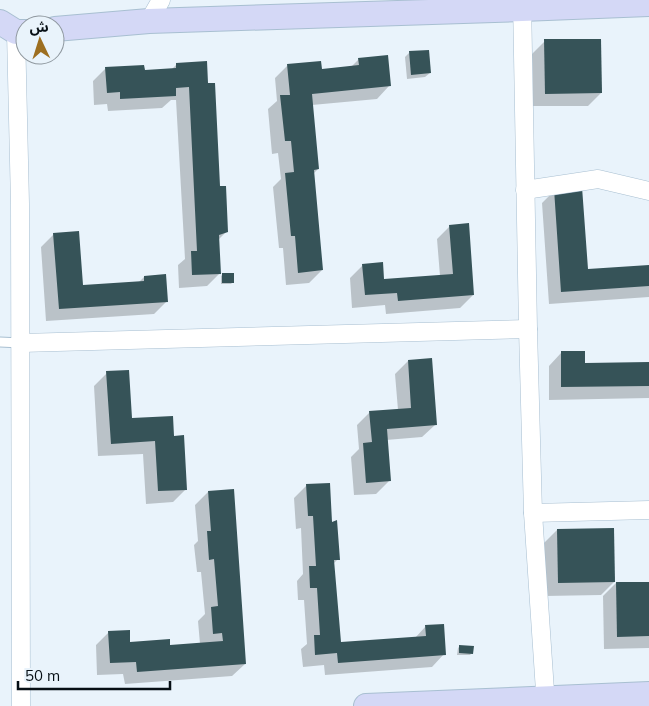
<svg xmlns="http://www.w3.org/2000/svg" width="649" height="706" font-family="Mulish,'Noto Sans Arabic',sans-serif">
	<rect width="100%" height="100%" fill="#e9f3fb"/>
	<g fill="#0003">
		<polygon points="545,41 601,93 588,106 533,106 532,54"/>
		<polygon points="410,52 430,73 425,77 407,79 405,57"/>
		<polygon points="359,59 389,86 377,99 312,105 318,169 313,174 322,270 309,283 286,285 283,248 279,248 273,187 281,179 278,153 272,154 268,109 277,101 275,78 288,65 321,70 351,67"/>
		<polygon points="177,64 207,85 219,188 227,231 218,240 220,273 207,286 179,288 178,265 185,259 176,100 171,100 162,108 108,111 107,104 94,105 93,81 106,68 143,71 172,69"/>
		<polygon points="555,190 586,270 649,266 649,297 549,304 542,203"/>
		<polygon points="450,226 473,295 460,308 386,314 385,305 352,308 350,278 363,265 383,281 440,276 437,239"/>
		<polygon points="54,234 82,287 139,282 144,277 167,301 154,314 46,321 41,247"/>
		<polygon points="223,274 233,282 231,284 221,284 221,276"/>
		<polygon points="561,353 584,364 649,363 649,398 549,400 549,366"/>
		<polygon points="408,361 435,425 422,437 386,440 389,481 376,494 354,495 351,457 359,449 357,425 370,412 398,410 395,374"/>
		<polygon points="107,373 131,420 173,437 186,489 173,502 146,504 143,454 98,456 94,386"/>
		<polygon points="307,485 331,523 338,559 333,564 339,643 415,638 426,626 444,654 432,667 325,675 324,665 303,667 301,649 307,644 304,600 298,600 297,581 303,574 301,528 296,529 294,498"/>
		<polygon points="208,492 245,664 232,676 125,684 123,674 97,675 96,645 109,632 129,643 169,646 200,644 198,621 205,614 201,572 197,572 194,545 198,541 195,505"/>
		<polygon points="557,530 614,582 601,595 545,596 544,543"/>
		<polygon points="616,583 649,583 649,648 604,649 603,596"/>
		<polygon points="460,646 472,653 470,655 457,655 458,648"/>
	</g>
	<g fill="#365358">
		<polygon points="544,39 601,39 602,93 545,94"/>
		<polygon points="429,50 431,73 411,75 409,51"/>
		<polygon points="388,55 391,86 312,94 319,169 314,170 323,270 298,273 295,236 291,236 285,173 294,172 291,141 285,141 280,95 290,95 287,64 321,61 322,69 359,65 358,58"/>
		<polygon points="207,61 208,83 215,83 220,186 226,186 228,232 219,235 221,274 192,275 191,251 197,251 189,87 176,88 176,96 120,99 120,92 107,93 105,67 144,65 145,70 176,68 176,63"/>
		<polygon points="582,187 588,269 649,265 649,286 561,292 554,189"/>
		<polygon points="469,223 474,295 398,301 397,293 365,295 362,264 383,262 384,279 453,274 449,225"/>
		<polygon points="79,231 83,285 144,281 144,276 166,274 168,302 59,309 53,233"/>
		<rect x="222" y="273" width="12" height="10"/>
		<polygon points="561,351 585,351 585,363 649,362 649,386 561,387"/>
		<polygon points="432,358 437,425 387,429 391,481 366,483 363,443 372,442 369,411 411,408 408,360"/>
		<polygon points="129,370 132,418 173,416 174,436 184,435 187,490 158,491 155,441 111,444 106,371"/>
		<polygon points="330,483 332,522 337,520 340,560 334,560 341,642 426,636 425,625 444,624 446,655 338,663 337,653 315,655 314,635 320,635 317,588 310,588 309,566 316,566 313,516 308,516 306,484"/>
		<polygon points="234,489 246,664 137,672 136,662 110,663 108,631 130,630 130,642 170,639 170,645 223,641 222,633 213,634 211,607 218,606 214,559 209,560 207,531 211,531 208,491"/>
		<polygon points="614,528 615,582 558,583 557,529"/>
		<polygon points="616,582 649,582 649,636 617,637"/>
		<polygon points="459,645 474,646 473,654 459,653"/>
	</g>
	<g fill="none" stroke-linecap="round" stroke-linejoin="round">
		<g stroke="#a8bfd1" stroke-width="11">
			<polyline id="lane" points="0,342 21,343"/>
		</g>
		<g stroke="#a8bfd1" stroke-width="19">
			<g id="street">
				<polyline points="522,0 528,329 533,513 546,706"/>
				<polyline points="149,21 161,0"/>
				<polyline points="16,32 20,204 21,706"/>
				<polyline points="525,190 598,179 649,191"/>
				<polyline points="21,343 528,329"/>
				<polyline points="533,513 649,510"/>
			</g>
		</g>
		<g stroke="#a8bfd1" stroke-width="26">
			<g id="secondary">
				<polyline points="0,22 16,32 25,32"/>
				<polyline points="55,29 149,21 522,9 649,4"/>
				<polyline points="366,706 649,694"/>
			</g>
		</g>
		<use href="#lane" stroke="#fff" stroke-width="9"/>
		<use href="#street" stroke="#fff" stroke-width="18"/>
		<use href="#secondary" stroke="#d4d8f6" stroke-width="24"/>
	</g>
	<g transform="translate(40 40) rotate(356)"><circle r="24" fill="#e9f3fb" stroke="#8f989f"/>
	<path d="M0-4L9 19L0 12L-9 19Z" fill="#9d6e20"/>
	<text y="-8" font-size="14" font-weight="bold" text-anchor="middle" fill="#070f15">ش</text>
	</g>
	<path d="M18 681v8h152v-8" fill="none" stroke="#070f15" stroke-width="2.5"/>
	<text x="25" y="681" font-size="15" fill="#070f15" stroke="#e9f3fb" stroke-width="4" paint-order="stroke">50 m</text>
</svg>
